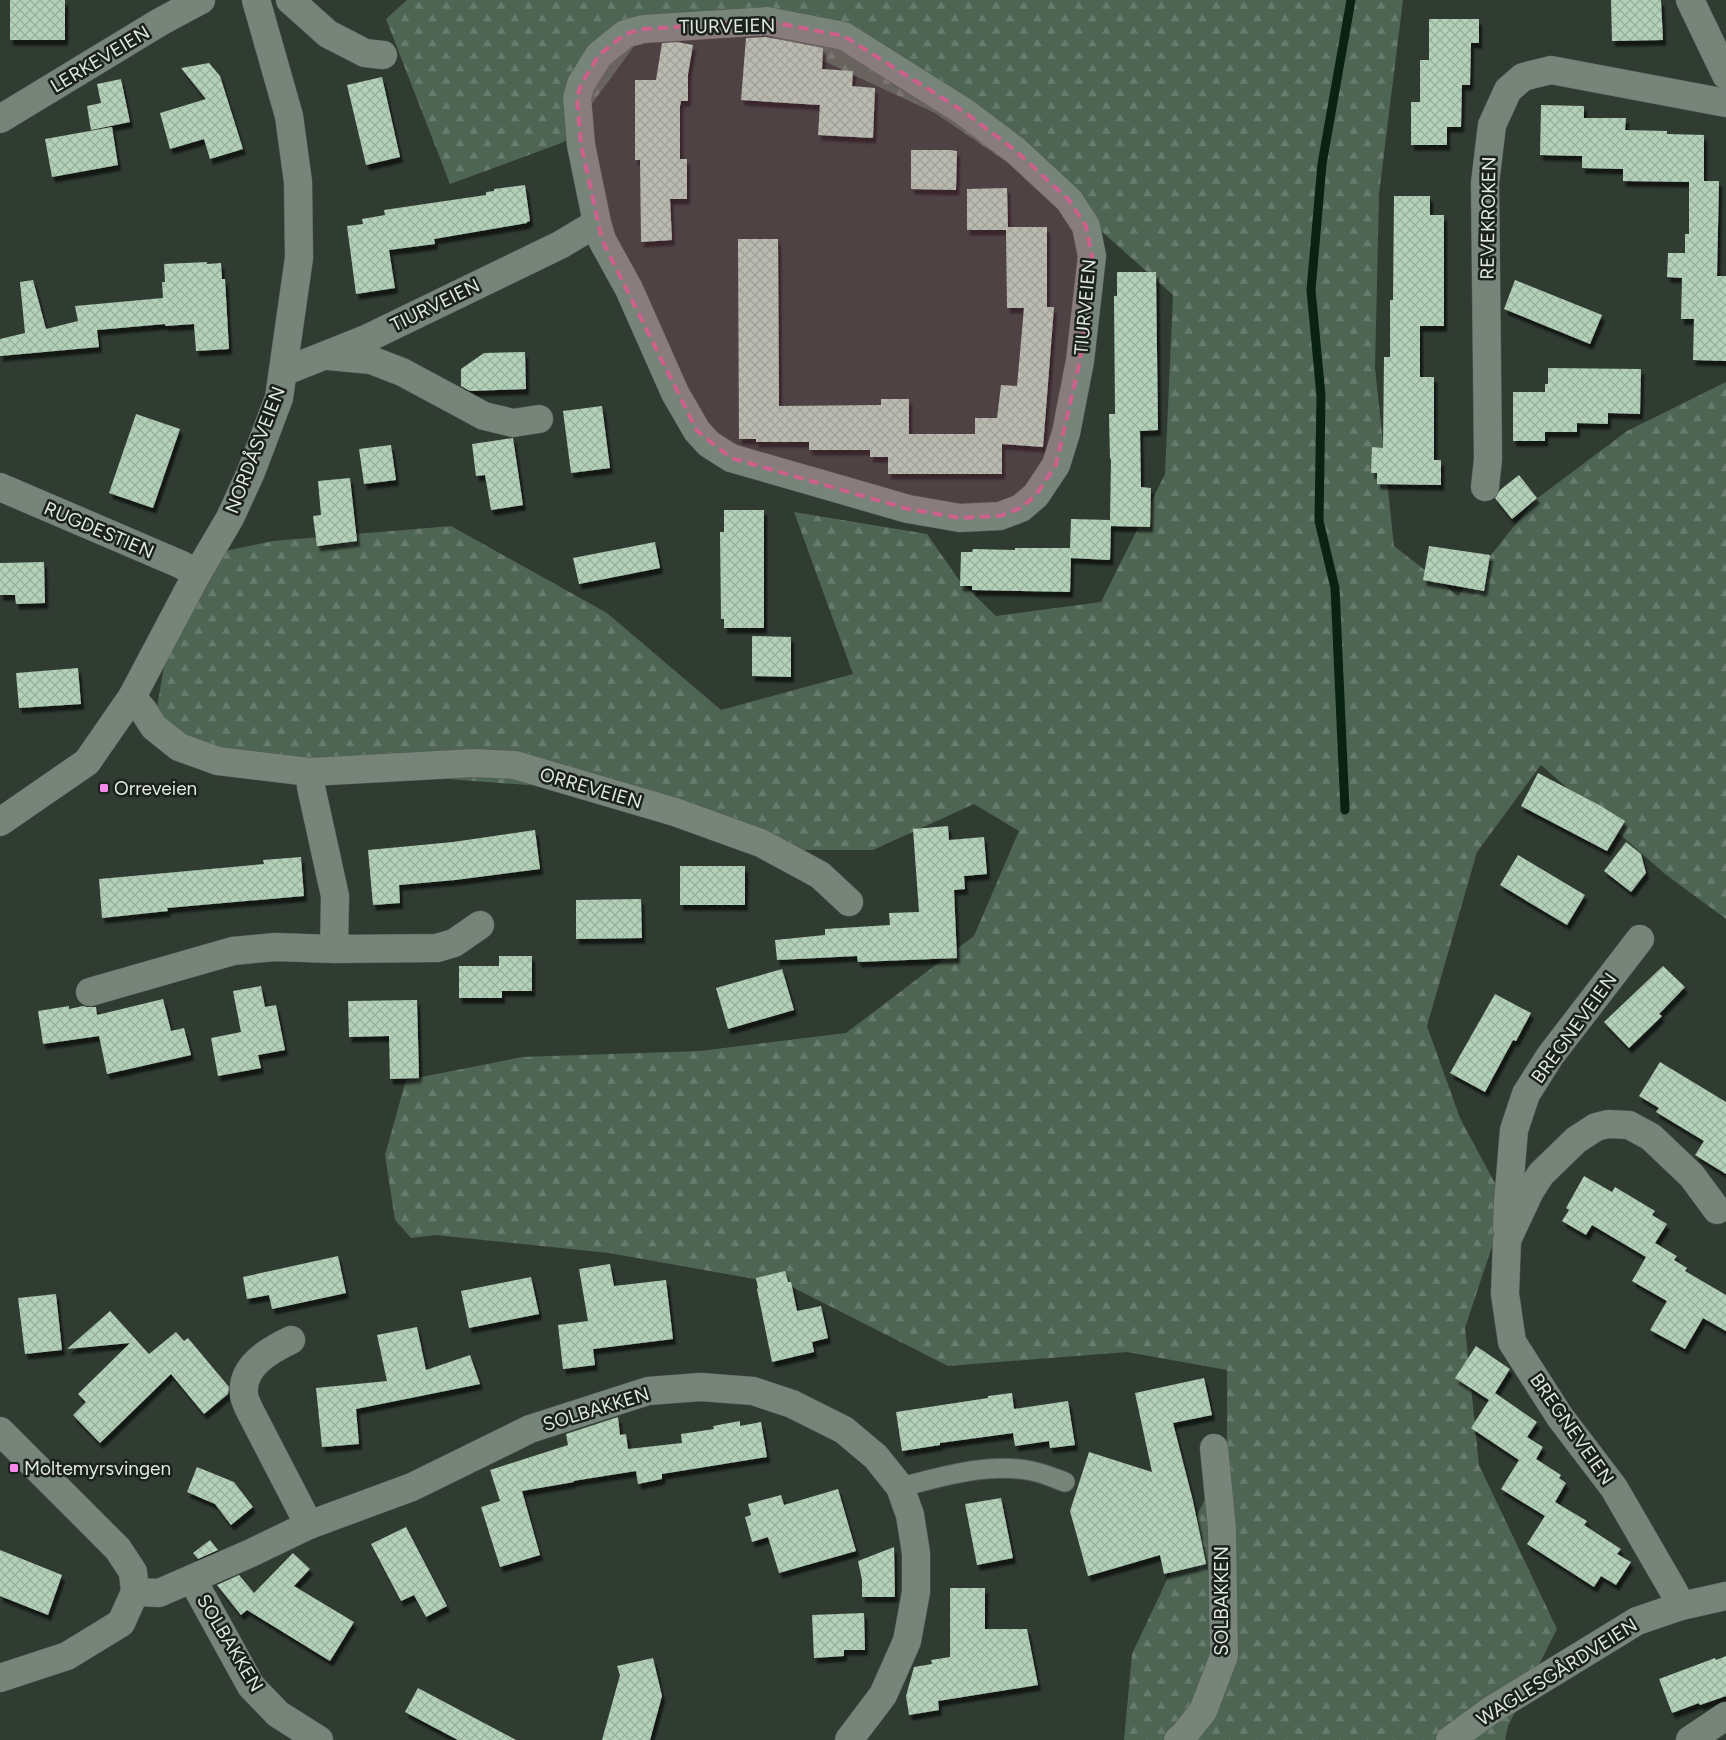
<svg xmlns="http://www.w3.org/2000/svg" width="1726" height="1740" font-family="Figtree,sans-serif">
	<defs>
		<pattern id="forest-firs" width="22" height="20" patternUnits="userSpaceOnUse" patternTransform="scale(1.25)"><rect width="22" height="20" fill="#4f6553"/><path d="M5 1l3.5 6h-7zM16 11l3.5 6h-7z" fill="#687b6c"/></pattern>
		<pattern id="building-cross-hatch" width="8" height="8" patternUnits="userSpaceOnUse" patternTransform="scale(1.25)"><rect width="8" height="8" fill="#b4d1b9"/><path d="M0 0l8 8M0 8l8-8" fill="none" stroke="#98ae9c"/></pattern>
		<filter id="shadow"><feDropShadow dx="3" dy="5.5" stdDeviation="1" flood-color="#0009"/></filter>
	</defs>
	<rect width="100%" height="100%" fill="#303b32"/>
	<polygon fill="url(#forest-firs)" points="407,0 1403,0 1379,194 1375,368 1394,546 1458,596 1535,500 1627,431 1726,382 1726,919 1665,874 1541,765 1477,852 1427,1026 1460,1118 1506,1204 1465,1328 1479,1465 1557,1629 1508,1726 1505,1740 1124,1740 1132,1654 1227,1452 1227,1370 1127,1352 948,1366 788,1285 609,1253 435,1235 411,1238 395,1220 385,1155 406,1080 522,1057 700,1051 846,1033 974,936 1019,831 974,804 873,850 777,850 608,791 434,778 255,778 155,719 182,560 273,541 451,526 607,613 721,710 853,674 794,512 927,534 959,580 996,616 1101,602 1165,474 1173,295 1081,213 935,113 770,36 651,23 564,142 450,184 386,19"/>
	<g fill="none" stroke-linecap="round" stroke-linejoin="round">
		<polyline stroke="#0a2211" stroke-width="9" points="1345,810 1335,588 1319,521 1321,396 1311,290 1322,164 1351,0"/>
	</g>
	<g fill="url(#building-cross-hatch)" filter="url(#shadow)">
		<rect x="10" y="0" width="55" height="40"/>
		<polygon points="1611,0 1661,0 1663,40 1612,41"/>
		<polygon points="1429,19 1479,19 1479,43 1471,43 1470,85 1462,85 1461,127 1447,127 1447,145 1411,145 1411,102 1420,102 1420,60 1429,60"/>
		<polygon points="766,37 823,48 822,69 853,71 852,86 875,88 873,138 818,135 820,105 741,100 746,38"/>
		<polygon points="677,42 693,45 688,74 688,101 681,101 680,106 680,159 687,159 687,199 670,199 672,240 641,242 640,160 635,160 635,80 656,80 662,43"/>
		<polygon points="209,63 220,76 243,149 210,159 204,139 170,149 160,113 206,99 181,68"/>
		<polygon points="382,77 400,157 366,165 347,85"/>
		<polygon points="121,79 130,122 91,130 87,106 101,103 97,84"/>
		<polygon points="1541,105 1584,106 1584,118 1626,118 1625,130 1667,131 1667,134 1704,135 1704,181 1719,181 1717,276 1726,276 1726,361 1693,360 1694,319 1681,319 1682,278 1667,277 1668,253 1685,253 1685,234 1689,234 1689,182 1623,181 1623,169 1582,168 1582,156 1540,155"/>
		<polygon points="112,127 118,165 52,177 45,139"/>
		<polygon points="911,150 950,150 957,151 956,190 911,189"/>
		<polygon points="525,185 530,221 527,222 527,223 434,239 435,244 389,250 395,288 356,294 347,226 363,224 362,219 385,215 384,210 486,195 486,192 494,191 494,189"/>
		<polygon points="1007,188 1008,227 1047,227 1047,307 1054,307 1043,447 1002,444 1002,474 888,474 888,457 870,457 870,450 809,450 809,442 756,442 756,439 739,439 738,239 778,239 779,406 881,405 881,399 909,399 909,434 975,434 975,418 997,418 1001,385 1017,386 1024,308 1007,308 1006,230 967,230 967,189"/>
		<polygon points="1394,196 1430,196 1430,215 1444,215 1444,326 1420,326 1420,377 1434,377 1434,460 1441,460 1441,485 1377,484 1377,473 1371,473 1372,447 1383,448 1384,357 1390,357 1390,300 1393,300"/>
		<polygon points="207,262 207,264 221,263 222,279 225,279 229,349 196,351 194,324 165,326 165,324 97,330 99,347 0,356 0,339 25,333 20,282 33,280 46,329 78,321 75,306 163,298 162,282 165,282 164,264"/>
		<polygon points="1117,272 1156,272 1158,430 1140,431 1141,487 1151,488 1150,527 1111,526 1110,560 1071,558 1070,592 972,590 972,586 960,586 961,552 972,552 973,549 1015,550 1015,548 1070,548 1071,519 1110,520 1111,459 1110,459 1109,414 1115,414 1114,296 1117,296"/>
		<polygon points="1515,280 1602,315 1590,344 1504,309"/>
		<polygon points="525,352 526,389 470,391 461,386 461,369 484,353"/>
		<polygon points="1548,368 1641,369 1640,414 1608,413 1608,424 1577,423 1577,432 1545,432 1545,441 1513,441 1513,392 1545,392 1545,384 1548,384"/>
		<polygon points="602,406 610,468 571,473 563,411"/>
		<polygon points="136,414 180,429 153,508 109,493"/>
		<polygon points="513,438 523,505 491,510 485,475 476,476 472,444"/>
		<polygon points="391,445 396,480 364,484 359,449"/>
		<polygon points="1519,475 1537,498 1512,519 1495,498 1500,490"/>
		<polygon points="350,478 357,541 317,546 313,516 321,515 318,481"/>
		<polygon points="724,510 764,510 764,628 724,628 724,619 721,619 720,532 724,532"/>
		<polygon points="655,542 660,568 579,584 573,558"/>
		<polygon points="1429,546 1490,555 1484,591 1423,580"/>
		<polygon points="44,562 45,603 16,604 15,595 0,595 0,563"/>
		<polygon points="752,636 791,637 791,677 752,676"/>
		<polygon points="78,668 81,704 19,708 16,673"/>
		<polygon points="1538,773 1599,805 1625,821 1607,851 1521,806"/>
		<polygon points="948,826 949,840 984,837 987,874 964,876 965,889 954,890 957,958 858,962 857,956 777,960 775,940 825,935 825,929 890,925 889,913 919,912 913,829"/>
		<polygon points="535,830 540,869 455,880 399,885 400,903 373,905 368,850 453,842"/>
		<polygon points="1626,842 1641,854 1646,873 1631,892 1604,871"/>
		<polygon points="1518,855 1585,895 1567,925 1500,885"/>
		<polygon points="301,857 304,896 167,908 168,911 102,918 99,879 264,864 263,860"/>
		<rect x="680" y="866" width="65" height="39"/>
		<polygon points="641,899 642,938 576,939 576,900"/>
		<polygon points="499,956 532,956 532,991 502,991 502,998 459,998 459,966 499,966"/>
		<polygon points="1663,966 1685,987 1659,1014 1662,1016 1629,1048 1604,1022"/>
		<polygon points="782,969 794,1010 728,1029 716,988"/>
		<polygon points="261,986 265,1007 276,1005 285,1050 258,1055 261,1068 218,1076 211,1038 241,1032 233,991"/>
		<polygon points="1495,994 1531,1013 1516,1041 1513,1040 1485,1092 1450,1073"/>
		<polygon points="163,999 171,1031 184,1028 191,1055 107,1074 99,1036 43,1044 38,1011 69,1006 69,1009 83,1006 87,1007 96,1007 97,1015"/>
		<polygon points="417,1000 419,1078 390,1079 389,1036 349,1037 348,1001"/>
		<polygon points="1660,1062 1726,1102 1726,1174 1695,1155 1704,1141 1656,1112 1659,1108 1639,1096"/>
		<polygon points="1584,1176 1612,1192 1615,1187 1655,1211 1652,1215 1667,1224 1655,1243 1677,1256 1674,1260 1687,1268 1685,1271 1726,1295 1726,1331 1703,1318 1685,1349 1650,1330 1667,1301 1632,1281 1646,1257 1592,1225 1586,1235 1562,1221 1569,1210 1566,1208"/>
		<polygon points="338,1256 346,1293 272,1309 269,1295 247,1299 243,1277"/>
		<polygon points="610,1264 614,1286 666,1280 673,1339 593,1349 595,1365 563,1369 558,1325 588,1321 579,1269"/>
		<polygon points="785,1271 788,1282 791,1282 797,1311 821,1306 828,1338 812,1342 814,1352 772,1362 757,1289 758,1288 756,1278"/>
		<polygon points="531,1277 539,1314 469,1328 461,1291"/>
		<polygon points="56,1294 62,1350 25,1354 18,1298"/>
		<polygon points="110,1311 149,1354 176,1332 184,1341 188,1338 229,1387 228,1394 204,1414 171,1374 100,1443 73,1415 86,1402 78,1394 130,1343 67,1349"/>
		<polygon points="417,1327 426,1370 470,1355 480,1384 356,1409 359,1444 322,1447 316,1388 387,1381 377,1335"/>
		<polygon points="1476,1346 1510,1369 1495,1393 1537,1422 1527,1437 1543,1447 1536,1459 1561,1475 1559,1478 1566,1483 1555,1502 1587,1521 1584,1525 1621,1549 1617,1554 1631,1562 1616,1585 1601,1576 1594,1587 1527,1544 1545,1516 1501,1489 1519,1460 1471,1428 1489,1400 1455,1378"/>
		<polygon points="1204,1378 1212,1415 1173,1423 1193,1501 1206,1564 1164,1574 1160,1555 1088,1576 1070,1511 1089,1452 1152,1472 1135,1393"/>
		<polygon points="1012,1393 1014,1409 1068,1401 1075,1445 1050,1448 1049,1441 1015,1446 1013,1433 940,1443 940,1445 902,1451 896,1412 988,1398 988,1396"/>
		<polygon points="618,1417 620,1435 626,1434 628,1449 682,1443 681,1434 714,1429 713,1426 740,1421 740,1426 761,1422 767,1457 662,1474 662,1479 638,1484 636,1471 573,1481 574,1482 522,1491 540,1555 500,1567 481,1507 500,1501 490,1470 568,1445 566,1434"/>
		<polygon points="197,1467 234,1482 253,1507 231,1525 215,1504 187,1492"/>
		<polygon points="838,1489 856,1551 779,1573 768,1537 752,1542 745,1517 751,1515 748,1504 781,1495 784,1505"/>
		<polygon points="1001,1498 1013,1558 977,1565 965,1504"/>
		<polygon points="406,1527 447,1606 426,1617 414,1595 401,1601 371,1544"/>
		<polygon points="210,1540 218,1550 198,1559 193,1553"/>
		<polygon points="894,1547 895,1597 862,1597 862,1580 858,1561"/>
		<polygon points="0,1550 62,1575 48,1615 0,1596"/>
		<polygon points="293,1553 310,1569 294,1586 354,1622 330,1661 247,1610 241,1615 217,1585 239,1575 254,1593"/>
		<polygon points="950,1588 985,1588 985,1629 1027,1629 1038,1685 938,1701 939,1710 909,1715 906,1696 914,1667 932,1664 931,1660 950,1657"/>
		<polygon points="864,1613 865,1650 844,1650 844,1656 814,1658 812,1615"/>
		<polygon points="1726,1656 1726,1696 1700,1705 1699,1703 1672,1713 1659,1679 1715,1658 1716,1660"/>
		<polygon points="653,1658 662,1696 650,1740 602,1740 620,1675 617,1666"/>
		<polygon points="418,1688 516,1740 458,1740 405,1712"/>
	</g>
	<g fill="none" stroke-linecap="round" stroke-linejoin="round">
		<g stroke="#505a52" stroke-width="21">
			<path id="service" d="M900,1487C943,1477 987,1462 1032,1471C1043,1473 1054,1478 1065,1482"/>
		</g>
		<g stroke="#505a52" stroke-width="29">
			<g id="minor">
				<polyline points="290,0 328,34 365,53 383,55"/>
				<polyline points="1690,0 1726,75"/>
				<polyline points="0,119 160,22 201,0"/>
				<polyline points="329,356 371,360 402,372 484,416 513,423 539,419"/>
				<polyline points="283,372 366,339 560,245 597,223 581,145 577,98 581,84 599,55 625,34 643,29 767,21 844,36 963,111 1015,150 1069,200 1086,226 1092,256 1080,361 1066,433 1056,465 1036,495 1021,508 1000,516 960,518 908,509 731,458 709,444 697,431 675,393 629,289 602,240 597,223"/>
				<polyline points="0,487 182,565 197,574"/>
				<polyline points="1485,487 1488,459 1485,183 1492,125 1508,90 1523,77 1551,70 1726,103"/>
				<polyline points="132,697 143,710 154,727 179,747 218,761 310,772 474,763 515,765 675,812 761,843 820,875 849,902"/>
				<polyline points="310,772 311,787 335,896 334,949"/>
				<polyline points="90,992 233,951 275,947 334,949 437,948 454,943 480,925"/>
				<polyline points="1507,1228 1508,1202 1514,1130 1526,1094 1550,1056 1640,939"/>
				<path d="M291,1340C270,1350 241,1366 244,1394C244,1399 247,1404 249,1409L309,1525"/>
				<polyline points="194,1578 196,1586 251,1686 278,1714 319,1740"/>
				<polyline points="135,1592 159,1593 251,1553 309,1525 412,1487 530,1429 648,1391 701,1387 753,1391 792,1404 844,1430 876,1457 900,1487 910,1515 916,1553 916,1592 907,1641 883,1695 849,1740"/>
				<polyline points="1681,1606 1673,1590 1614,1488 1560,1417 1512,1342 1505,1294 1507,1240 1530,1191 1541,1174 1576,1140 1596,1127 1608,1124 1629,1125 1651,1137 1692,1176 1717,1210"/>
				<polyline points="1178,1740 1184,1735 1203,1711 1224,1656 1222,1528 1214,1448"/>
				<polyline points="1690,1740 1726,1716"/>
			</g>
		</g>
		<g stroke="#505a52" stroke-width="29">
			<g id="secondary">
				<polyline points="0,822 87,762 132,697 197,574 230,518 251,472 279,398 299,258 298,182 289,116 256,0"/>
				<polyline points="0,1431 118,1549 133,1572 135,1592 121,1623 67,1656 0,1678"/>
				<polyline points="1450,1740 1490,1711 1637,1621 1681,1606 1726,1596"/>
			</g>
		</g>
		<use href="#service" stroke="#778479" stroke-width="19"/>
		<use href="#minor" stroke="#778479" stroke-width="28"/>
		<use href="#secondary" stroke="#778479" stroke-width="28"/>
	</g>
	<path fill="#cd618b" fill-opacity="0.2" stroke="#cd618b" stroke-width="4" stroke-dasharray="10 6" stroke-linejoin="round" d="M767,21L844,36L963,111L1015,150L1069,200L1086,226L1092,256L1080,361L1056,465L1036,495L1021,508L1000,516L960,518L908,509L731,458L697,431L602,240L581,145L577,98L581,84L599,55L625,34L643,29Z"/>
	<g fill="#f788ec" stroke="#1b211c" stroke-width="2">
		<rect x="99" y="783" width="10" height="10" rx="2.5"/>
		<rect x="9" y="1463" width="10" height="10" rx="2.5"/>
	</g>
	<g text-anchor="middle" dominant-baseline="central" stroke-width="5" stroke-linejoin="round" paint-order="stroke">
		<g font-size="19" fill="#e2e9e3" stroke="#1b211c">
			<text transform="translate(727 26) rotate(-1)">TIURVEIEN</text>
			<text transform="translate(100 59) rotate(-31)">LERKEVEIEN</text>
			<text transform="translate(1488 218) rotate(-89)">REVEKROKEN</text>
			<text transform="translate(435 305) rotate(-26)">TIURVEIEN</text>
			<text transform="translate(1085 307) rotate(-85)">TIURVEIEN</text>
			<text transform="translate(255 450) rotate(-69)">NORDÅSVEIEN</text>
			<text transform="translate(99 530) rotate(23)">RUGDESTIEN</text>
			<text transform="translate(591 788) rotate(16)">ORREVEIEN</text>
			<text transform="translate(1574 1028) rotate(-54)">BREGNEVEIEN</text>
			<text transform="translate(596 1409) rotate(-17)">SOLBAKKEN</text>
			<text transform="translate(1572 1429) rotate(55)">BREGNEVEIEN</text>
			<text transform="translate(1221 1601) rotate(-90)">SOLBAKKEN</text>
			<text transform="translate(230 1643) rotate(59)">SOLBAKKEN</text>
			<text transform="translate(1557 1672) rotate(-32)">WAGLESGÅRDVEIEN</text>
		</g>
		<g font-size="19" fill="#e2e9e3" stroke="#1b211c" text-anchor="start">
			<text x="114" y="788">Orreveien</text>
			<text x="24" y="1468">Moltemyrsvingen</text>
		</g>
	</g>
</svg>
